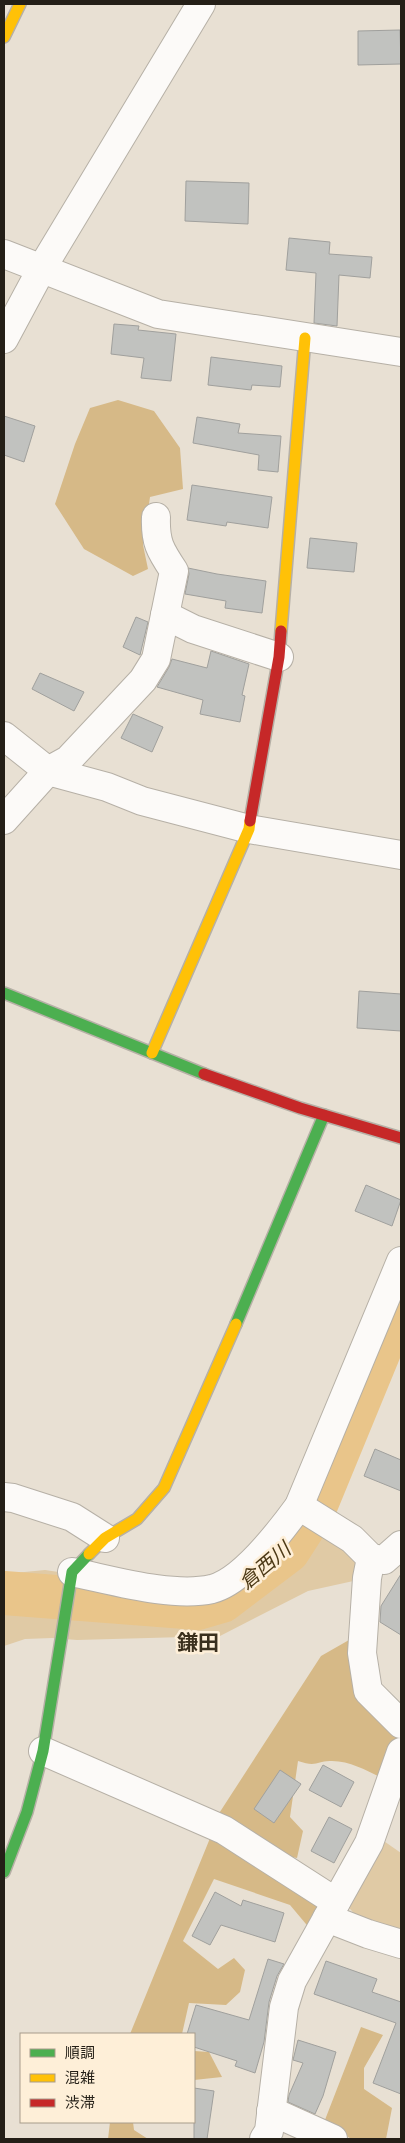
<svg xmlns="http://www.w3.org/2000/svg" width="405" height="2143" font-family="Karla,'Noto Sans JP',sans-serif">
	<rect width="100%" height="100%" fill="#e8e0d3"/>
	<g fill="#e0caa5">
		<polygon points="299,1506 352,1539 367,1578 308,1591 220,1636 77,1640 52,1638 25,1639 4,1646 4,1574 45,1570 113,1580 212,1589"/>
		<polygon points="378,1837 401,1853 401,1943 360,1920 343,1901"/>
	</g>
	<g fill="#d6b987">
		<polygon points="118,400 154,411 180,448 183,489 150,497 143,545 148,569 133,576 84,549 55,504 75,444 90,408"/>
		<path d="M363,1632L368,1691L401,1724V1743L380,1777C365,1770 350,1761 332,1761C317,1760 318,1768 298,1761L290,1817L303,1831L297,1858L256,1850L216,1818L321,1656Z"/>
		<polygon points="215,1826 330,1898 311,1930 290,1905 214,1879 183,1941 218,1969 234,1958 245,1970 240,1992 226,2005 189,2003 182,2034 130,2034"/>
		<polygon points="361,2027 383,2035 364,2068 364,2089 392,2108 386,2139 352,2139 323,2125"/>
		<polygon points="194,2051 209,2052 222,2077 194,2080"/>
		<polygon points="110,2122 133,2122 134,2130 148,2139 108,2139"/>
	</g>
	<g fill="none" stroke-linecap="round" stroke-linejoin="round">
		<polyline stroke="#e9c58a" stroke-width="44" points="4,1593 198,1608 222,1601 288,1551 313,1512 401,1298"/>
	</g>
	<g fill="#c1c2bf" stroke="#a0a09d">
		<polygon points="400,30 401,64 358,65 358,31"/>
		<polygon points="186,181 249,183 248,224 185,221"/>
		<polygon points="289,238 330,242 329,254 372,257 370,278 339,275 337,326 314,323 316,273 286,270"/>
		<polygon points="114,324 139,326 138,330 176,334 171,381 141,378 144,358 111,354"/>
		<polygon points="211,357 282,366 280,387 252,385 251,390 208,385"/>
		<polygon points="4,416 35,426 24,462 4,455"/>
		<polygon points="197,417 240,424 238,433 281,436 278,472 258,470 259,455 193,443"/>
		<polygon points="192,485 272,497 268,528 227,522 226,526 187,520"/>
		<polygon points="310,538 357,543 354,572 307,568"/>
		<polygon points="188,568 217,574 266,581 262,613 225,608 226,601 185,594 189,574"/>
		<polygon points="136,617 148,622 140,655 123,647"/>
		<polygon points="211,651 249,664 242,695 245,696 240,722 200,714 203,700 157,687 169,667 172,659 207,668"/>
		<polygon points="40,673 84,692 74,711 32,689"/>
		<polygon points="133,714 163,727 152,752 121,738"/>
		<polygon points="359,991 401,994 401,1031 357,1028"/>
		<polygon points="366,1185 401,1200 392,1226 355,1211"/>
		<polygon points="375,1449 401,1460 401,1491 364,1476"/>
		<polygon points="401,1574 401,1635 380,1622 381,1606"/>
		<polygon points="323,1765 354,1782 341,1807 309,1790"/>
		<polygon points="280,1770 301,1784 274,1823 254,1809"/>
		<polygon points="329,1817 352,1829 334,1863 311,1851"/>
		<polygon points="215,1892 241,1906 243,1900 284,1913 275,1942 221,1925 210,1945 192,1936"/>
		<polygon points="268,1959 284,1964 277,1976 269,2002 264,2042 255,2073 235,2066 237,2061 194,2047 194,2034 187,2034 196,2005 249,2020"/>
		<polygon points="326,1961 377,1979 372,1992 401,2002 401,2094 373,2083 396,2023 314,1994"/>
		<polygon points="298,2040 336,2052 323,2096 315,2114 288,2102 289,2095 303,2063 293,2060"/>
		<polygon points="194,2088 214,2091 207,2139 194,2139"/>
	</g>
	<g fill="none" stroke-linecap="round" stroke-linejoin="round">
		<g stroke="#b6b0a6" stroke-width="30">
			<g id="street">
				<polyline points="4,254 158,314 401,352"/>
				<polyline points="4,339 42,268 201,4"/>
				<polyline points="165,615 193,629 279,657"/>
				<polyline points="4,736 48,771 107,787 142,801 249,829 401,855"/>
				<path d="M4,820L48,771L68,760L143,680L156,659L174,571C160,550 155,542 156,517"/>
				<polyline points="4,1497 13,1498 72,1517 105,1538"/>
				<polyline points="299,1506 352,1539 371,1558 367,1578 362,1653 368,1691 401,1724"/>
				<polyline points="371,1558 384,1560 401,1545"/>
				<path d="M72,1572C112,1580 172,1598 212,1589C243,1581 280,1532 299,1506L401,1261"/>
				<polyline points="43,1751 224,1830 336,1902"/>
				<polyline points="327,1918 368,1934 401,1944"/>
				<polyline points="271,2111 333,2139"/>
				<polyline points="264,2139 269,2131 284,2007 292,1981 369,1843 401,1752"/>
			</g>
		</g>
		<g stroke="#b6b0a6" stroke-width="14">
			<g id="fast">
				<polyline points="4,993 204,1074"/>
				<polyline points="236,1324 324,1115"/>
				<polyline points="4,1872 27,1812 43,1751 72,1572 89,1554"/>
			</g>
		</g>
		<g stroke="#b6b0a6" stroke-width="14">
			<g id="slow">
				<polyline points="4,37 20,4"/>
				<polyline points="281,631 305,338"/>
				<polyline points="152,1053 249,829 250,821"/>
				<polyline points="89,1554 105,1538 137,1519 164,1488 236,1324"/>
			</g>
		</g>
		<g stroke="#b6b0a6" stroke-width="14">
			<g id="jam">
				<polyline points="250,821 279,657 281,631"/>
				<polyline points="204,1074 300,1108 401,1138"/>
			</g>
		</g>
		<use href="#street" stroke="#fcfaf8" stroke-width="28"/>
		<use href="#fast" stroke="#4caf50" stroke-width="11"/>
		<use href="#slow" stroke="#ffc107" stroke-width="11"/>
		<use href="#jam" stroke="#c62828" stroke-width="11"/>
	</g>
	<g text-anchor="middle" dominant-baseline="central" stroke-width="5" stroke-linejoin="round" paint-order="stroke">
		<g font-size="20" font-style="italic" fill="#4c3916" stroke="#feefd8">
			<text transform="translate(265 1566) rotate(-40)">倉西川</text>
		</g>
		<g font-size="21" font-weight="bold" fill="#3a2f1d" stroke="#feefd8">
			<text x="198" y="1643">鎌田</text>
		</g>
	</g>
	<rect width="405" height="2143" fill="none" stroke="#241f17" stroke-width="10"/>
	<rect x="20" y="2033" width="175" height="90" fill="#feefd8" stroke="#a79c8b"/>
	<rect x="30" y="2049" width="25" height="8" fill="#4caf50" stroke="#a79c8b"/>
	<text x="65" y="2058" font-size="15" fill="#241f17">順調</text>
	<rect x="30" y="2074" width="25" height="8" fill="#ffc107" stroke="#a79c8b"/>
	<text x="65" y="2083" font-size="15" fill="#241f17">混雑</text>
	<rect x="30" y="2099" width="25" height="8" fill="#c62828" stroke="#a79c8b"/>
	<text x="65" y="2108" font-size="15" fill="#241f17">渋滞</text>
</svg>
